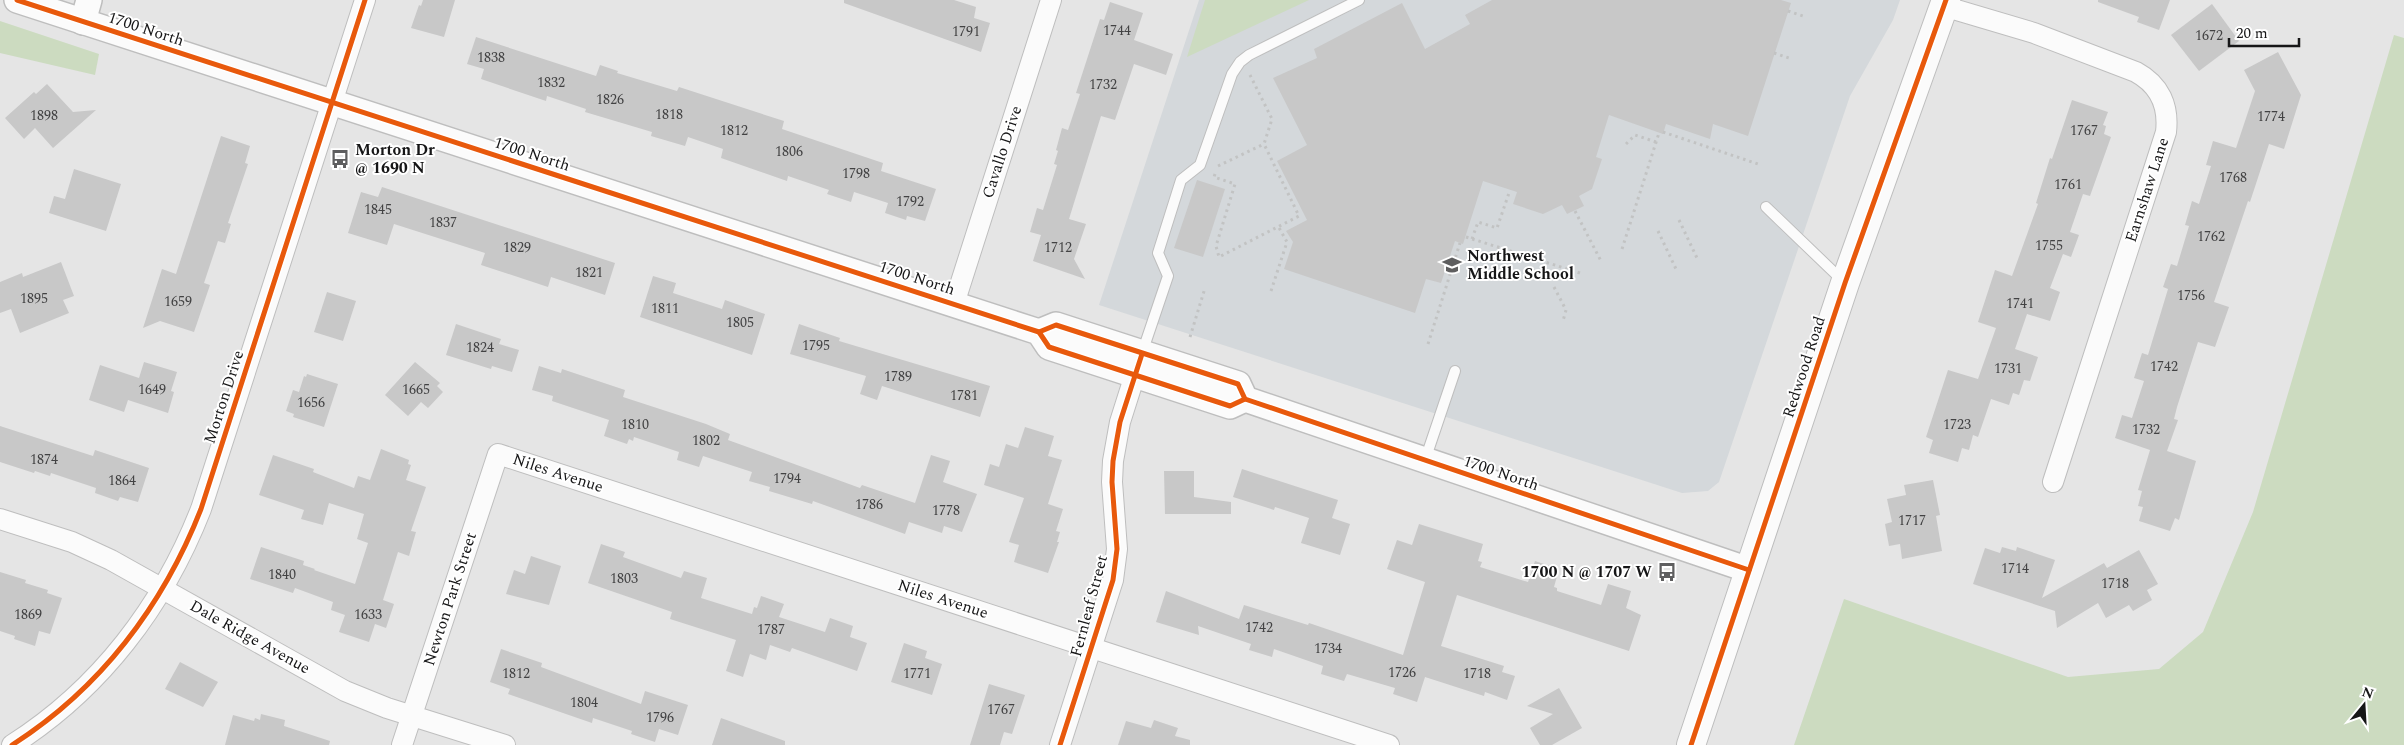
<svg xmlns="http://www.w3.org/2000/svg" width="2404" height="745" font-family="Spectral,serif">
	<rect width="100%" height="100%" fill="#e5e5e5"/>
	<polygon fill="#d4d8db" points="1199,0 1900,0 1893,20 1850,96 1719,482 1708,491 1682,493 1099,305"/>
	<g fill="#ccdbc0">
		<polygon points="1205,0 1309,0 1187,57"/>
		<polygon points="0,21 99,54 95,75 0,53"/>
		<polygon points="2394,35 2404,38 2404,745 1794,745 1844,599 2068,677 2159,669 2203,632 2253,512"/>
	</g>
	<g fill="#c8c8c8">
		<polygon points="423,0 455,0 444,37 411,28 419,5 421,6"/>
		<polygon points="844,0 954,0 976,7 974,18 990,23 981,52 844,3"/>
		<polygon points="1492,0 1781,0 1791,3 1748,136 1713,124 1710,139 1666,124 1663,134 1609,115 1596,157 1602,159 1592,189 1579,196 1584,206 1567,214 1562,205 1543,214 1513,204 1517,192 1483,181 1463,244 1455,241 1441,283 1426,279 1415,313 1284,269 1293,242 1286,231 1307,220 1277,161 1307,145 1273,78 1317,58 1314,49 1402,3 1425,49 1470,24 1465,15"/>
		<polygon points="2098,0 2170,0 2159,30 2137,22 2139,17 2098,2"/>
		<polygon points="1110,2 1143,13 1134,40 1173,54 1166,75 1134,64 1115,120 1101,116 1069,219 1086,224 1074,259 1085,279 1033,261 1041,235 1030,232 1037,208 1043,210 1057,165 1054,164 1058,151 1056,150 1062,128 1068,130 1080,94 1076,93 1100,19 1104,20"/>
		<polygon points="2212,4 2239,41 2199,71 2171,35"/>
		<polygon points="476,37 596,76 600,65 618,71 617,73 677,91 679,87 784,121 782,129 883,163 881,171 936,189 925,221 907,216 906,220 885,213 888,203 854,192 851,202 827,194 829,190 788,176 787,181 721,158 723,149 688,137 685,146 651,136 652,132 585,112 586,109 547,96 546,101 481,79 484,69 467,64"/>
		<polygon points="2278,52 2301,95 2284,149 2269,144 2250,202 2248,201 2214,302 2229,307 2215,347 2198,342 2177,407 2174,419 2178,420 2167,451 2196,461 2179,520 2175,518 2170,531 2139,521 2143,507 2138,506 2142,491 2138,490 2150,450 2115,438 2122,415 2132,418 2144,381 2134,378 2142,353 2148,355 2168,289 2163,287 2171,264 2177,266 2189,226 2185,225 2192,201 2199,204 2211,166 2206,165 2213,141 2236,148 2255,91 2244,70"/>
		<polygon points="47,84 73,112 96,110 53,148 35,128 24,139 5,118 34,92 36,94"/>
		<polygon points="2072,100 2108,112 2103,125 2106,126 2104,134 2111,137 2090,196 2083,194 2070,232 2079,235 2071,257 2063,254 2050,288 2060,292 2050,321 2027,314 2015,349 2038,357 2030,381 2024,380 2019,395 2013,393 2009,405 1991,399 1978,437 1973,435 1969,450 1962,448 1958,462 1929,453 1933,440 1926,437 1948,370 1978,379 1996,328 1978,322 1995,270 2012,276 2038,204 2036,203 2050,158 2052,159"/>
		<polygon points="221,136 250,146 245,163 248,164 228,223 231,224 225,243 218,241 204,283 210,285 194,332 160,321 143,328 162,269 176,274"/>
		<polygon points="74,169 121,184 106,231 49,213 54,196 65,199"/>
		<polygon points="1197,180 1225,189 1203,257 1174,248"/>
		<polygon points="382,187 615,263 605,295 551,277 548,287 481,265 485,253 394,224 387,245 348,233 361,192 378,197"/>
		<polygon points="61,262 74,296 63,300 69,313 20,333 11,309 0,313 0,282 22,273 23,277"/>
		<polygon points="653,276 676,283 673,293 722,309 725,300 765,314 752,355 640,317"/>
		<polygon points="327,292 356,301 343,341 314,332"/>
		<polygon points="456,324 501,339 499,344 519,350 512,372 492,366 491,369 446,355"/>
		<polygon points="799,324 840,338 839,341 990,386 980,417 882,386 877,400 860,394 866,376 790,354"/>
		<polygon points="144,362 177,372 171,391 174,392 168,413 128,400 124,412 89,400 100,365 139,378"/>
		<polygon points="415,362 440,383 437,386 443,392 428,408 421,402 408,416 385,395"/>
		<polygon points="539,366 561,373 562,369 625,390 623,397 706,424 730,434 728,440 860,488 862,485 915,503 931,455 950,461 943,482 977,494 962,532 944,526 942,533 909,522 905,534 813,501 812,504 769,491 770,487 749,481 752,472 703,456 699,467 677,460 679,452 634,437 633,441 629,439 627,444 604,436 609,420 552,401 553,396 532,390"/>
		<polygon points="307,374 338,384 324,427 293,417 294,414 286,411 293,390 299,392 304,376 306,377"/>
		<polygon points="0,426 93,456 95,450 149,468 138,502 120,497 118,501 95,493 96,488 51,473 50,476 35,471 34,473 0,462"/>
		<polygon points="1025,427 1054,436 1048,456 1062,460 1048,504 1063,509 1056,531 1060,532 1057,542 1059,542 1048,573 1014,562 1019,545 1009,542 1024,498 984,485 990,464 999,467 1006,444 1018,448"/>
		<polygon points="381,449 409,460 408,464 411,465 406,480 426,487 411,531 416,532 409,556 398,552 383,600 394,604 386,628 375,624 369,642 339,632 345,615 331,610 333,602 295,588 293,593 250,579 261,547 304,561 303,565 315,569 314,570 355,584 368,543 357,539 364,514 329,503 323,525 301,519 304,510 259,495 273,455 314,469 313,472 354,488 358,476 370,480"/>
		<polygon points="1242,469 1338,500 1332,518 1350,524 1340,555 1301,543 1309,518 1275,507 1274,510 1233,497"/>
		<polygon points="1164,471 1194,471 1194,497 1231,502 1231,514 1165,514"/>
		<polygon points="1933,480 1940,515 1936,516 1942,551 1902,559 1900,544 1889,546 1885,524 1892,522 1887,499 1906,495 1904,485"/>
		<polygon points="1419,524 1483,544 1478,561 1482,562 1480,567 1528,582 1535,561 1559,569 1554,587 1557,588 1557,591 1601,605 1608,584 1631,591 1626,608 1641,615 1629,651 1457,595 1441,646 1504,666 1502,672 1515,676 1507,700 1485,692 1484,696 1425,677 1417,702 1393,694 1395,688 1347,674 1344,681 1321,674 1323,666 1274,649 1272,657 1249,650 1251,644 1198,626 1199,635 1156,622 1166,591 1239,619 1244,605 1308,625 1309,623 1403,655 1425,582 1387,569 1397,540 1412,545"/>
		<polygon points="601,544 625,552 623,557 681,578 684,571 707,578 701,598 752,614 754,607 757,608 761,596 784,604 779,617 825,632 830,618 853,626 850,637 867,643 857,671 792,648 790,652 770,645 766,660 750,654 743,677 726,671 736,640 670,619 672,612 588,583"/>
		<polygon points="2002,547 2016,551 2017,547 2055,560 2042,598 2104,563 2107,568 2139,550 2158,584 2147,590 2152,600 2133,611 2129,605 2106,618 2098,603 2057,628 2055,611 1973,584 1985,548 2000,553"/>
		<polygon points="531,556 561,566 549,605 506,594 514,570 525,574"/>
		<polygon points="0,572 26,580 25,583 48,590 47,593 62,598 50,634 39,631 35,646 14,639 15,636 0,631"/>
		<polygon points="904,643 927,651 925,658 942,664 932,695 891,682"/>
		<polygon points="501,649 542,663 541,667 641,704 645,691 688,705 678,735 659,729 655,742 631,734 632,731 593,718 592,723 508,694 510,689 490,682"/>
		<polygon points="180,662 218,682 203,707 165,689"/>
		<polygon points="989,684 1025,695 1012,734 1004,732 1000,745 970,745"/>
		<polygon points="1559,688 1582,728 1552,745 1540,745 1530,728 1553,714 1527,706"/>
		<polygon points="261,714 285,720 284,726 330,741 329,745 225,745 233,715 254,721 255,718 260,720"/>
		<polygon points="721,718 785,741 785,745 712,745"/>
		<polygon points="1154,720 1178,728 1175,736 1190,740 1190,745 1118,745 1126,721 1151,728"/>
	</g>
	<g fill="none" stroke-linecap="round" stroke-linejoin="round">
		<g stroke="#bebebe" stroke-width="12">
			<g id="service">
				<polyline points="1766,207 1843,281"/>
				<polyline points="1142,353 1168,276 1158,253 1181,180 1200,165 1232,74 1240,62 1249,55 1359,0"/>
				<polyline points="1425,460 1455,371"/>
			</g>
		</g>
		<g stroke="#bebebe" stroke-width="22">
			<g id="minor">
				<path d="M1943,6L2034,33L2136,72C2160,85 2169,106 2166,132L2053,482"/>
				<polyline points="954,304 1051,0"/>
				<polyline points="0,519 72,542 111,560 345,691 387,708 505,745"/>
				<path d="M12,745C100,689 163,606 201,509L365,0"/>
				<polyline points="402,745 498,454 1389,745"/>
				<polyline points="1060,745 1113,580 1117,549 1112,482 1113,461 1120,422 1139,362"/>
			</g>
		</g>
		<g stroke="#bebebe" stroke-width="28">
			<g id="tertiary">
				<polyline points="17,0 1039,332 1049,347 1230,406 1245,399"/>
				<polyline points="83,22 89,0"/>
				<polyline points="1039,332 1056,325 1238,384 1245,399 1749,570"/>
			</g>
		</g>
		<g stroke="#bebebe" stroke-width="30">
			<polyline id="secondary" points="1691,745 1845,283 1946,0"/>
		</g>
		<g stroke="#c2c3c3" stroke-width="3" stroke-dasharray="2.5 4" stroke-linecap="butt">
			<polyline points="1788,11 1806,17"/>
			<polyline points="1774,53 1792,59"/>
			<polyline points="1663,132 1758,164"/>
			<polyline points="1626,144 1635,135 1656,142"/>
			<polyline points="1218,166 1264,144"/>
			<polyline points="1215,174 1214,177 1235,184 1216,246 1219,257 1299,216 1264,144 1272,119 1250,75"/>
			<polyline points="1575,211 1601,261"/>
			<polyline points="1679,220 1697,258"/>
			<polyline points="1658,231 1676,269"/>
			<polyline points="1466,237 1580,273"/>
			<polyline points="1472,239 1478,222 1497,228 1510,190"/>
			<polyline points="1622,249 1659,133"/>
			<polyline points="1554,287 1566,310 1563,321"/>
			<polyline points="1271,291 1287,242 1278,226"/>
			<polyline points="1190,337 1205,288"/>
			<polyline points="1428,344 1460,243"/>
		</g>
		<use href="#service" stroke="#fbfbfb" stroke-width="10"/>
		<use href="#minor" stroke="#fbfbfb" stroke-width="20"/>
		<use href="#tertiary" stroke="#fbfbfb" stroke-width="25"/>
		<use href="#secondary" stroke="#fbfbfb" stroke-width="28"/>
		<g stroke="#fff" stroke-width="8">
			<g id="cycleway">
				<polyline points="17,0 1039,332 1049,347 1230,406 1245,399"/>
				<polyline points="1039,332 1056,325 1238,384 1245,399 1749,570"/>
				<path d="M12,745C100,689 163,606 201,509L365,0"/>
				<polyline points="1060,745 1113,580 1117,549 1112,482 1113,461 1120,422 1142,354"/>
				<polyline points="1691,745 1845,283 1946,0"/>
			</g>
		</g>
		<use href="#cycleway" stroke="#e8590c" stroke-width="5"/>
	</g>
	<defs>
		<g id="bus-bare" transform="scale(1.5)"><path d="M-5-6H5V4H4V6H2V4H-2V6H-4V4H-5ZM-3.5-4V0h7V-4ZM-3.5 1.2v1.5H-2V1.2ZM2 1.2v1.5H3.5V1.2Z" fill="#5e5e5f" stroke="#fff" stroke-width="2.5" paint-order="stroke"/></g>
		<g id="school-bare" transform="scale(1.5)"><path d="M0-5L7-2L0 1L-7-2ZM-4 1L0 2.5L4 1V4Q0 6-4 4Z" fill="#5e5e5f" stroke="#fff" stroke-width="2.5" paint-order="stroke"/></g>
	</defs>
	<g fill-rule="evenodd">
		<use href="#bus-bare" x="340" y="159"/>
		<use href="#school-bare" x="1452" y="265"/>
		<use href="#bus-bare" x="1667" y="572"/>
	</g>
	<g text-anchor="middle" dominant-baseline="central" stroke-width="4" stroke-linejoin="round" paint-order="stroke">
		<g font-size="14" fill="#424243">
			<text x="1117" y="30">1744</text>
			<text x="966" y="31">1791</text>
			<text x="2209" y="35">1672</text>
			<text x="491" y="57">1838</text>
			<text x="551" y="82">1832</text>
			<text x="1103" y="84">1732</text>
			<text x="610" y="99">1826</text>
			<text x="669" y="114">1818</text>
			<text x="44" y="115">1898</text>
			<text x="2271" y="116">1774</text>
			<text x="734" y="130">1812</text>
			<text x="2084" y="130">1767</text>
			<text x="789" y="151">1806</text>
			<text x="856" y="173">1798</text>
			<text x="2233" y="177">1768</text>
			<text x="2068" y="184">1761</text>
			<text x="910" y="201">1792</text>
			<text x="378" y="209">1845</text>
			<text x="443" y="222">1837</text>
			<text x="2211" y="236">1762</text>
			<text x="2049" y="245">1755</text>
			<text x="517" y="247">1829</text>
			<text x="1058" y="247">1712</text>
			<text x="589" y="272">1821</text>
			<text x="2191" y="295">1756</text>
			<text x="34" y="298">1895</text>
			<text x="178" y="301">1659</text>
			<text x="2020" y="303">1741</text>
			<text x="665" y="308">1811</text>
			<text x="740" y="322">1805</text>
			<text x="816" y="345">1795</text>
			<text x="480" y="347">1824</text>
			<text x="2164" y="366">1742</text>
			<text x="2008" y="368">1731</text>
			<text x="898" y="376">1789</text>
			<text x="152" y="389">1649</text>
			<text x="416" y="389">1665</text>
			<text x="964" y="395">1781</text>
			<text x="311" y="402">1656</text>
			<text x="635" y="424">1810</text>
			<text x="1957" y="424">1723</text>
			<text x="2146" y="429">1732</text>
			<text x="706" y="440">1802</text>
			<text x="44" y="459">1874</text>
			<text x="787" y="478">1794</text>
			<text x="122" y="480">1864</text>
			<text x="869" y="504">1786</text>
			<text x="946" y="510">1778</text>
			<text x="1912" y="520">1717</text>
			<text x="2015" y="568">1714</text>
			<text x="282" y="574">1840</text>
			<text x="624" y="578">1803</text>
			<text x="2115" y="583">1718</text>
			<text x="28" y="614">1869</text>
			<text x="368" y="614">1633</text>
			<text x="1259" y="627">1742</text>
			<text x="771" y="629">1787</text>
			<text x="1328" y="648">1734</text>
			<text x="1402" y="672">1726</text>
			<text x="516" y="673">1812</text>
			<text x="917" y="673">1771</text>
			<text x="1477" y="673">1718</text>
			<text x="584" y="702">1804</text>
			<text x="1001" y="709">1767</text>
			<text x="660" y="717">1796</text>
		</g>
		<g font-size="16" fill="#161617" stroke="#fff">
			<text transform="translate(146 29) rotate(18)">1700 North</text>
			<text transform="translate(1002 152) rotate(-72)">Cavallo Drive</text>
			<text transform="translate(532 154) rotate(18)">1700 North</text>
			<text transform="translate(2147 190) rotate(-72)">Earnshaw Lane</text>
			<text transform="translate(917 278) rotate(18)">1700 North</text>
			<text transform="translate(1804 367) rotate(-72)">Redwood Road</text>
			<text transform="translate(224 397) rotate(-72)">Morton Drive</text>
			<text transform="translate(558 473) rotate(18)">Niles Avenue</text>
			<text transform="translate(1501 473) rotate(19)">1700 North</text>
			<text transform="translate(450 599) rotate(-72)">Newton Park Street</text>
			<text transform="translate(943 599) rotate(18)">Niles Avenue</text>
			<text transform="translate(1089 606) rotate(-75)">Fernleaf Street</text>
			<text transform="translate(250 637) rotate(29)">Dale Ridge Avenue</text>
		</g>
		<g font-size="16" font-weight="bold" fill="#161617" stroke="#fff" text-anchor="start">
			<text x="355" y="150">Morton Dr<tspan x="355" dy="18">@ 1690 N</tspan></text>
			<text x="1467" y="256">Northwest<tspan x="1467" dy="18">Middle School</tspan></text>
			<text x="1652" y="572" text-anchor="end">1700 N @ 1707 W</text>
		</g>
	</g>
	<g transform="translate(2364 705) rotate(18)" stroke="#ffffff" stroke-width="4" paint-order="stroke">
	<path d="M0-4L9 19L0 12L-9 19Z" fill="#161617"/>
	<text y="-8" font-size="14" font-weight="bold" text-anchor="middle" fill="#161617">N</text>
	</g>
	<path d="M2229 38v8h70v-8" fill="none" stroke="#161617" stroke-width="2.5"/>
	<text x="2236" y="38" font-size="15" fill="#161617" stroke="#ffffff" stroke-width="4" paint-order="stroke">20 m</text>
</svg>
